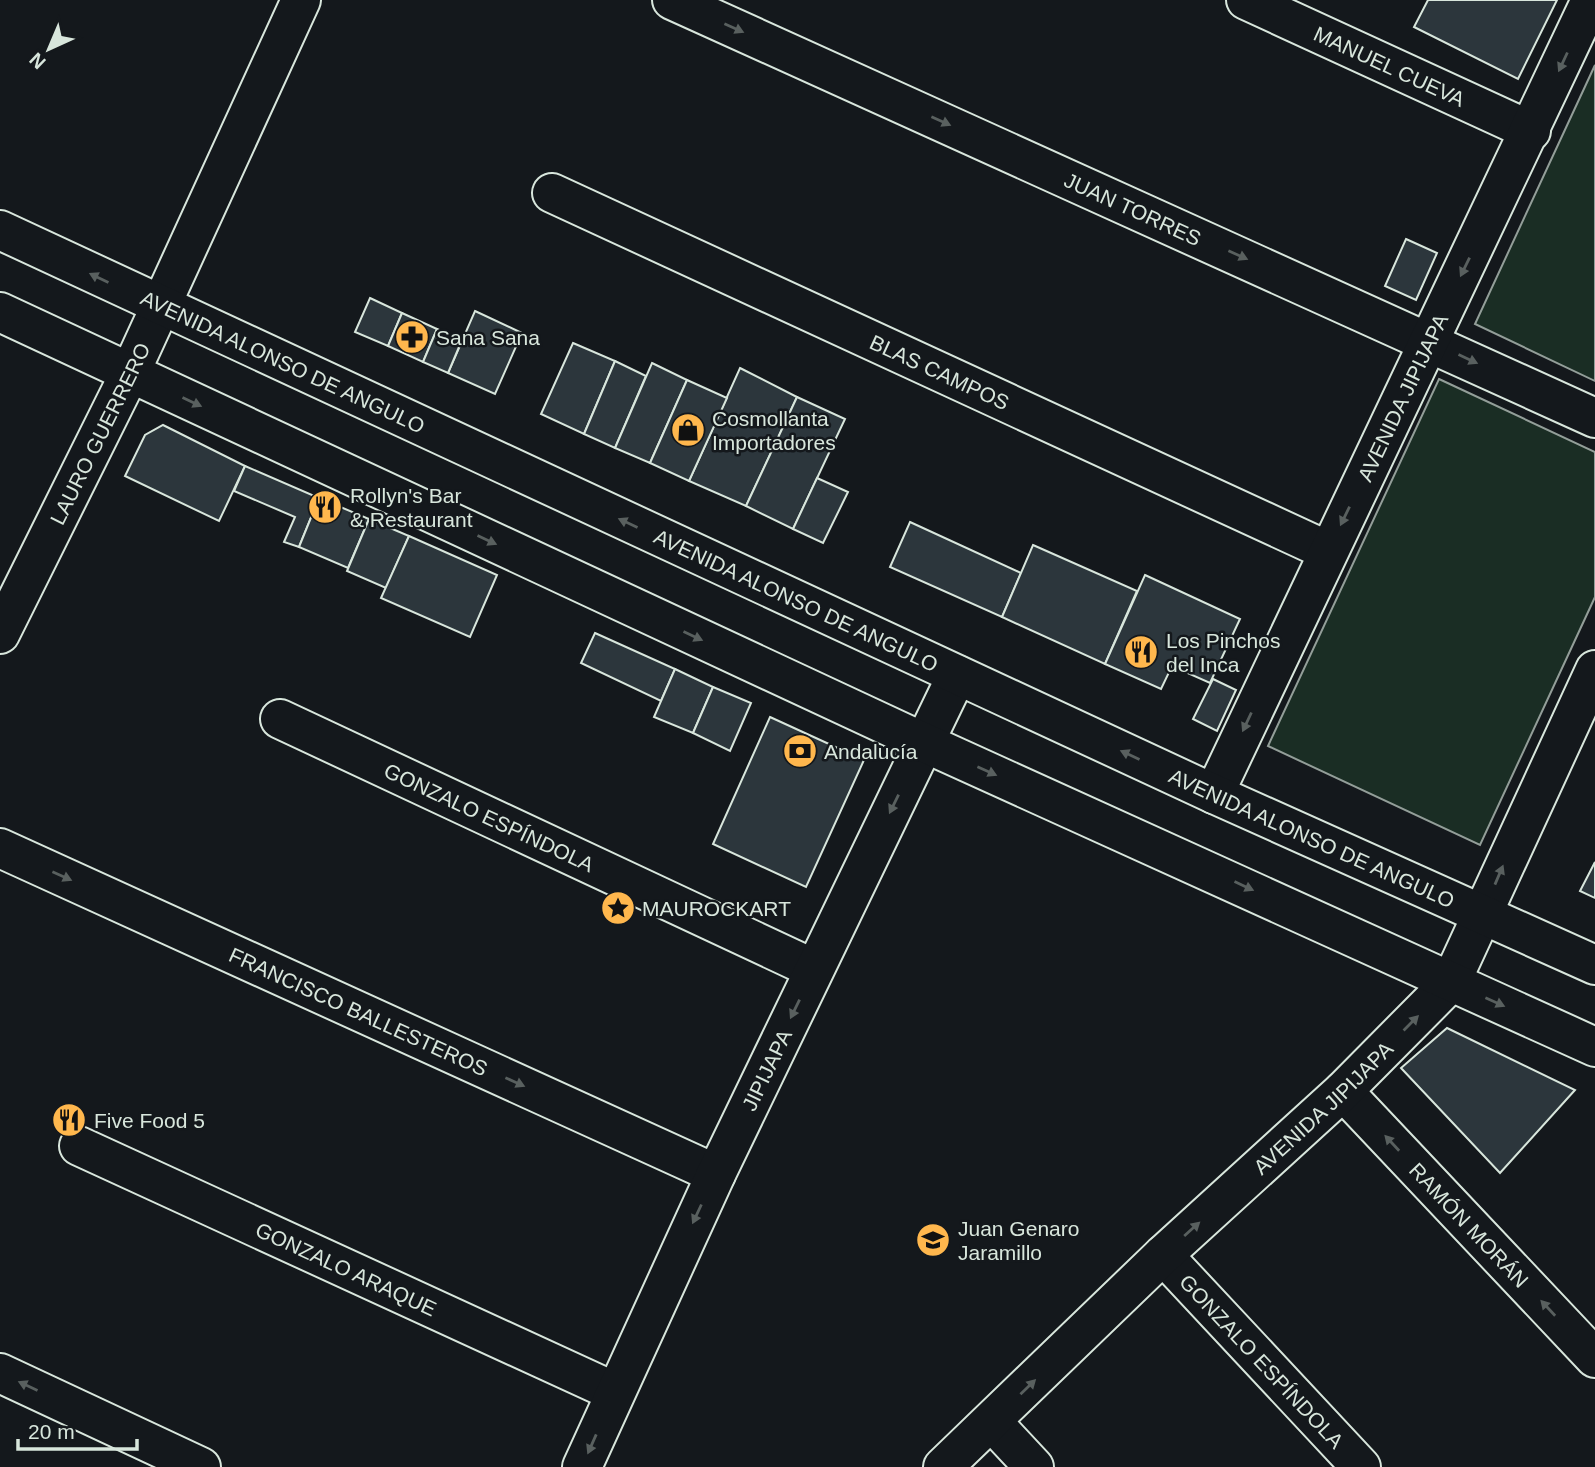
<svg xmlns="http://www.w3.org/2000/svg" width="1595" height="1467" font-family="Arial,sans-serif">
	<rect width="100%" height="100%" fill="#14181c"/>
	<g fill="#1a2d24" stroke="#939e99" stroke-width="2">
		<polygon points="1595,65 1595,381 1475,324"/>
		<polygon points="1439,379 1595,452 1595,597 1480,845 1268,746"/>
	</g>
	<g fill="#2c363c" stroke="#d8e6dc" stroke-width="2">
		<polygon points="1428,0 1557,0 1518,79 1414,27"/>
		<polygon points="1406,239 1437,253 1416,300 1385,286"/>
		<polygon points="370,298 402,313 388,346 355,332"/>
		<polygon points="475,311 522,333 495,394 448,373"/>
		<polygon points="402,313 437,329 423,362 388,346"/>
		<polygon points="437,329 462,340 448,373 423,362"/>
		<polygon points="573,343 615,361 584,434 541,414"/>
		<polygon points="615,361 646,376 615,448 584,434"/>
		<polygon points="652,363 687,380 650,463 615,448"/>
		<polygon points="740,368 797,397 746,506 689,481"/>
		<polygon points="687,380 727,398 689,481 650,463"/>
		<polygon points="797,397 845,419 793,529 746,506"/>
		<polygon points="163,425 245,466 219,521 125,476 145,435"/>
		<polygon points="245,466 319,498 299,547 284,542 295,517 234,491"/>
		<polygon points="817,478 848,492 823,543 793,529"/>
		<polygon points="319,498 369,519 348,568 299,547"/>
		<polygon points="369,519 409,536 386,588 347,571"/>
		<polygon points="910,522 1021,573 1002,617 890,567"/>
		<polygon points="409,536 497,575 470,637 381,598"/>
		<polygon points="1033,545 1137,591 1105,664 1002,617"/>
		<polygon points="1145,575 1240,619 1210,683 1172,666 1161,689 1105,664"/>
		<polygon points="595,633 675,669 661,701 581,663"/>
		<polygon points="675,669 713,687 693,733 654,717"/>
		<polygon points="1213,679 1236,690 1217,731 1193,719"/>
		<polygon points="713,687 751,703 730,751 693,733"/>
		<polygon points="770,717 864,760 806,887 713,844"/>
		<polygon points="1595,862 1595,898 1580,891"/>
		<polygon points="1447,1028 1575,1090 1500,1173 1401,1068"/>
	</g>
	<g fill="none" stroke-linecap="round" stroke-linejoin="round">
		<g stroke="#d8e6dc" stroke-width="42">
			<g id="minor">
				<path id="s1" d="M672,0L1595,418"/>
				<path id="s2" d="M1246,0L1531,131"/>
				<path id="s3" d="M552,193L1328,551"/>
				<path id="s4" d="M0,634L130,373L301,0"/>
				<path id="s5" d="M280,719L814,969"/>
				<path id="s6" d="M1214,794L1591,0"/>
				<path id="s7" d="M0,848L716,1174"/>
				<path id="s8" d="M1343,1091L1595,1358"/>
				<path id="s9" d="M79,1146L615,1392"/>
				<path id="s10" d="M1163,1255L1361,1467"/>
				<polyline points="0,1373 201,1467"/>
				<polyline points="992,1422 1034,1467"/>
				<path id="s11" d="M582,1467L716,1174L957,675"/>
				<path id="s12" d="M943,1467L1163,1255L1343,1091L1451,982L1595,670"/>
			</g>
		</g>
		<g stroke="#d8e6dc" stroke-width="42">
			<g id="major">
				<path id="s13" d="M0,230L1214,794L1595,965"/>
				<polyline points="0,312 925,743 1595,1047"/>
			</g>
		</g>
		<use href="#minor" stroke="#14181c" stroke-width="38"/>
		<use href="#major" stroke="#14181c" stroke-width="38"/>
	</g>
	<defs><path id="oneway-solid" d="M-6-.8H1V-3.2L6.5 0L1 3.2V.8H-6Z" transform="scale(1.75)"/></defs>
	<g fill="#59605f">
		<use href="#oneway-solid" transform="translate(734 28) rotate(24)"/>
		<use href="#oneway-solid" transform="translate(1563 62) rotate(115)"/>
		<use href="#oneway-solid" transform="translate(941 121) rotate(24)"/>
		<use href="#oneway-solid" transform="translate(1238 255) rotate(24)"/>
		<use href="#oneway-solid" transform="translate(1465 267) rotate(116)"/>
		<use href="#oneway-solid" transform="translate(99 278) rotate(-154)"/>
		<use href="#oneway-solid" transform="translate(1468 359) rotate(25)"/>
		<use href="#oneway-solid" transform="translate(192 402) rotate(25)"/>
		<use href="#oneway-solid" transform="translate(1345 516) rotate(116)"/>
		<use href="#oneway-solid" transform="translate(628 523) rotate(-155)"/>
		<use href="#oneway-solid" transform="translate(487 540) rotate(25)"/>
		<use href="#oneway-solid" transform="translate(693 636) rotate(25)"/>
		<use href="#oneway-solid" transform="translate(1247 722) rotate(115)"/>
		<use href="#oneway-solid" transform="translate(1130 755) rotate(-155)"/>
		<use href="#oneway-solid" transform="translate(987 771) rotate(24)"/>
		<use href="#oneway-solid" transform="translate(894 804) rotate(116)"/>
		<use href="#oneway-solid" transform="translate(1499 875) rotate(-67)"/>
		<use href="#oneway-solid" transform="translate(62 876) rotate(24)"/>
		<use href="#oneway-solid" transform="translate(1244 886) rotate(25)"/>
		<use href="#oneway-solid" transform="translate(1495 1002) rotate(24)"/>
		<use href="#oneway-solid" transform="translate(795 1009) rotate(116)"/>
		<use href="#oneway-solid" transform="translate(1411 1023) rotate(-45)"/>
		<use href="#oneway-solid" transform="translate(515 1082) rotate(24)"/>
		<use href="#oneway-solid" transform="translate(1392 1143) rotate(-133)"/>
		<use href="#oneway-solid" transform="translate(697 1214) rotate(115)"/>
		<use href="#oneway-solid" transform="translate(1192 1229) rotate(-42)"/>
		<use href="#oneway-solid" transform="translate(1548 1308) rotate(-133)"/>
		<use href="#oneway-solid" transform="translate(28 1386) rotate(-155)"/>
		<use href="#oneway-solid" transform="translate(1028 1387) rotate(-44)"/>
		<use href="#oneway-solid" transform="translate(592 1444) rotate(114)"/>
	</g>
	<defs>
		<g id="pharmacy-disc" transform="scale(1.75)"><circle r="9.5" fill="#ffb74d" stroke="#14181c"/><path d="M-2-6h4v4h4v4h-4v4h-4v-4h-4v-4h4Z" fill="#111"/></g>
		<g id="shop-disc" transform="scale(1.75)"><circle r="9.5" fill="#ffb74d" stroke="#14181c"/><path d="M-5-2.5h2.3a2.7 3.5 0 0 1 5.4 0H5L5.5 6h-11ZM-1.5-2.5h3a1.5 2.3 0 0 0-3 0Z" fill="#111"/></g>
		<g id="restaurant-disc" transform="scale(1.75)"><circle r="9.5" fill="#ffb74d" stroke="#14181c"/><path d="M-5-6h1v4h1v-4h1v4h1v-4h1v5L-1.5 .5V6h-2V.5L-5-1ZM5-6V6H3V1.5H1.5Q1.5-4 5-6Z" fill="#111"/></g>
		<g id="bank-disc" transform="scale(1.75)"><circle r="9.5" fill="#ffb74d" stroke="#14181c"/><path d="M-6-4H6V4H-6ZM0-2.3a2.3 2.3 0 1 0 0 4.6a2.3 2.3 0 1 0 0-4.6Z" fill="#111"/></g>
		<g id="sight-disc" transform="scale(1.75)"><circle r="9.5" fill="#ffb74d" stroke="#14181c"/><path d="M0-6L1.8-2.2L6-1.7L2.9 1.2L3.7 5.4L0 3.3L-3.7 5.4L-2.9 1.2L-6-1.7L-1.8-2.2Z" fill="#111"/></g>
		<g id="school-disc" transform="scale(1.75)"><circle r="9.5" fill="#ffb74d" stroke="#14181c"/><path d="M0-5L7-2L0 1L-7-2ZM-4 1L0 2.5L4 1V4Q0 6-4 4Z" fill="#111"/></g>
	</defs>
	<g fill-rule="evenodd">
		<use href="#pharmacy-disc" x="412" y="337"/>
		<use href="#shop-disc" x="688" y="430"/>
		<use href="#restaurant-disc" x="325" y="507"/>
		<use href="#restaurant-disc" x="1141" y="652"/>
		<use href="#bank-disc" x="800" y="751"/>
		<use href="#sight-disc" x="618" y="908"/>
		<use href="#restaurant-disc" x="69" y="1120"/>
		<use href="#school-disc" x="933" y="1240"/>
	</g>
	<g text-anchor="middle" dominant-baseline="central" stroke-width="5" stroke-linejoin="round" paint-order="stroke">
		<g font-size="21" fill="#d8e6dc" stroke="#14181c">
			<text stroke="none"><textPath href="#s2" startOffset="158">MANUEL CUEVA</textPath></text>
			<text stroke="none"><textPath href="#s1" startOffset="506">JUAN TORRES</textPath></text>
			<text stroke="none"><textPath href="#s13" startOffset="312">AVENIDA ALONSO DE ANGULO</textPath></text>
			<text stroke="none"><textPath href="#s3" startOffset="427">BLAS CAMPOS</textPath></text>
			<text stroke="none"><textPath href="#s6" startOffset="439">AVENIDA JIPIJAPA</textPath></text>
			<text stroke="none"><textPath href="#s4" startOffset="224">LAURO GUERRERO</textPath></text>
			<text stroke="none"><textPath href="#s13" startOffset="878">AVENIDA ALONSO DE ANGULO</textPath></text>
			<text stroke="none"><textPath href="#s5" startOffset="231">GONZALO ESPÍNDOLA</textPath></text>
			<text stroke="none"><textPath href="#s13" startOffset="1446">AVENIDA ALONSO DE ANGULO</textPath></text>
			<text stroke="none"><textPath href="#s7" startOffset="394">FRANCISCO BALLESTEROS</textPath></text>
			<text stroke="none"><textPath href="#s11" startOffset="438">JIPIJAPA</textPath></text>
			<text stroke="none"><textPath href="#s12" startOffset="523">AVENIDA JIPIJAPA</textPath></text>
			<text stroke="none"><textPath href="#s8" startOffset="184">RAMÓN MORÁN</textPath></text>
			<text stroke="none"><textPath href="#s9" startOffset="294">GONZALO ARAQUE</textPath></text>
			<text stroke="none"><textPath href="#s10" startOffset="145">GONZALO ESPÍNDOLA</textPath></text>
		</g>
		<g font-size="21" fill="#d8e6dc" stroke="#14181c" text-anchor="start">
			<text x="436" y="337">Sana Sana</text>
			<text x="712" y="418">Cosmollanta<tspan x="712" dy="24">Importadores</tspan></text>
			<text x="350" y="495">Rollyn's Bar<tspan x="350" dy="24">&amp; Restaurant</tspan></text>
			<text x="1166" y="640">Los Pinchos<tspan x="1166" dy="24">del Inca</tspan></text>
			<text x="824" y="751">Andalucía</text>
			<text x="642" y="908">MAUROCKART</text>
			<text x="94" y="1120">Five Food 5</text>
			<text x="958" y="1228">Juan Genaro<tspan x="958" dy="24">Jaramillo</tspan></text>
		</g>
	</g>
	<g transform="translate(49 49) rotate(224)" stroke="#14181c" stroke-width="5" paint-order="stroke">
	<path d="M0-5L12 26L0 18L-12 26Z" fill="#d8e6dc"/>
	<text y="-10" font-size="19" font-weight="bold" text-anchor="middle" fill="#d8e6dc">N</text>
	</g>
	<path d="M18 1439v10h119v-10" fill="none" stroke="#d8e6dc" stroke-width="3.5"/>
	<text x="28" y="1439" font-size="21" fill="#d8e6dc" stroke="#14181c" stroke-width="5" paint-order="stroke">20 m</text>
</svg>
